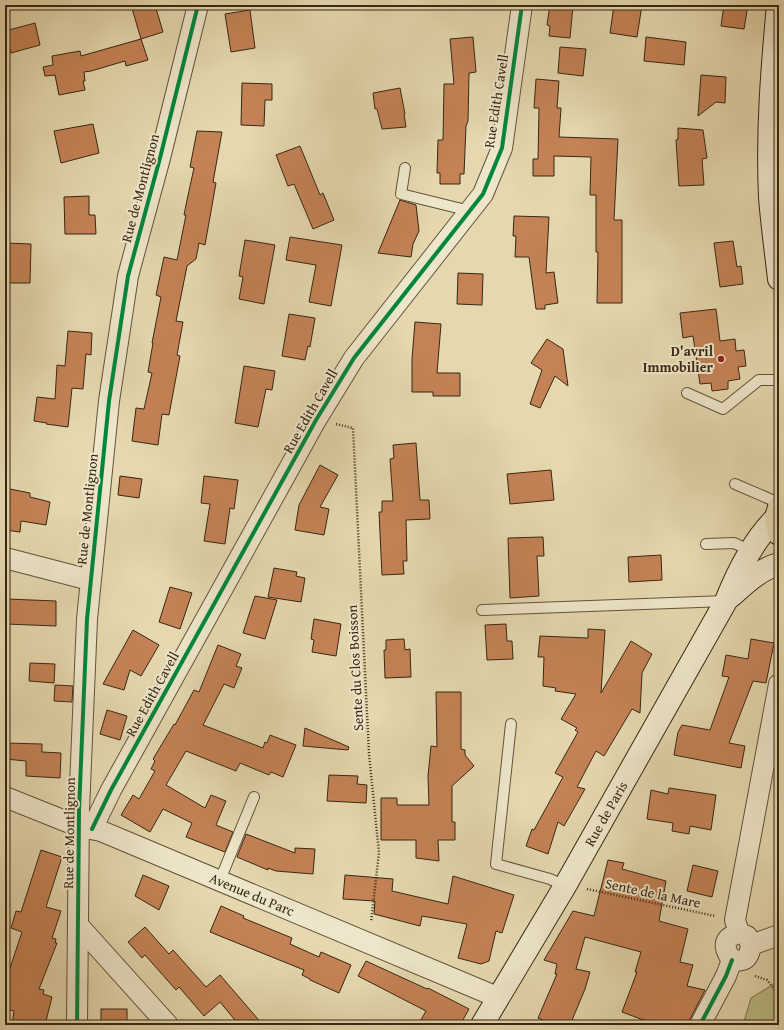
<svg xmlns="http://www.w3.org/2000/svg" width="784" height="1030" font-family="'Gentium Book Plus',serif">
	<rect width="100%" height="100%" fill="#e5d8ae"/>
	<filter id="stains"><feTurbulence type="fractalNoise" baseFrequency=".005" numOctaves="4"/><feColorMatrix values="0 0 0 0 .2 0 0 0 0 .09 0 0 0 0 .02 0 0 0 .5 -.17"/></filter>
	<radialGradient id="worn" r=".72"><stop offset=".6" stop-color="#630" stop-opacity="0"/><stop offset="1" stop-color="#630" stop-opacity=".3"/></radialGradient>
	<polygon fill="#bbbc86" stroke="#79724c" points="779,981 779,1025 743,1025 751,998"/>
	<g fill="#c48256" stroke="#372713">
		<polygon points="131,5 155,5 163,32 141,39 148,60 126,66 125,61 91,71 84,72 85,81 83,81 85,90 59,95 55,75 45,76 43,67 53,65 52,56 80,51 81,56 141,39"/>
		<polygon points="550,5 573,5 570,38 549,36 550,26 547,25"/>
		<polygon points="614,5 642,5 637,37 610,33"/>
		<polygon points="724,5 748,5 744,29 721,26"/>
		<polygon points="250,10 255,48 231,52 225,14"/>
		<polygon points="35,23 40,45 11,53 5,31"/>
		<polygon points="473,37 476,72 469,73 468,121 466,126 464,174 460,174 460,184 440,184 440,173 437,173 438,140 443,140 444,84 454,84 450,39"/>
		<polygon points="646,37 686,42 684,65 644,61"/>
		<polygon points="560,47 586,49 583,76 558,73"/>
		<polygon points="701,75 726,77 725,103 716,102 698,116"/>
		<polygon points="536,79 559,81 557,108 561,108 559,137 618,139 614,220 622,220 622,303 597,303 598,252 596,252 596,195 590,195 591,157 554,156 554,176 533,176 533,159 538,159 539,108 534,108"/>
		<polygon points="242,83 272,84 272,100 265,100 264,126 241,125"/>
		<polygon points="400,88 405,114 404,114 406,127 382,129 377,109 375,109 373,93"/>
		<polygon points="93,124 99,153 61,163 54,131"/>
		<polygon points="678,128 703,130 707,158 702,159 704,185 679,186 676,140 678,139"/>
		<polygon points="197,131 222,132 213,182 216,183 205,245 199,243 196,259 187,266 176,321 183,322 177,355 180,356 169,415 162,414 158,445 132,441 136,408 144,409 152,373 148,372 153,343 152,343 161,297 156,295 164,257 177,260 186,215 184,215 187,200 194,168 190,167"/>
		<polygon points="300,146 320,195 323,193 334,220 313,229 294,184 288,186 276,155"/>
		<polygon points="89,196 89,215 95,215 96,234 65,234 64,197"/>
		<polygon points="400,200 416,205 419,231 413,244 411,257 378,253"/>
		<polygon points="514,216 549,217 546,273 554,272 558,303 545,305 545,309 536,309 529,257 515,257 516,236 513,236"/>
		<polygon points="290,237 342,245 331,306 309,302 316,265 286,260"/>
		<polygon points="245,240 275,245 264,304 239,299 243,277 239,276"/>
		<polygon points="733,241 737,267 741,266 743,284 720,287 714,243"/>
		<polygon points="5,243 31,244 30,283 5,283"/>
		<polygon points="458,273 483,274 482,305 457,304"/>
		<polygon points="716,309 720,341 735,339 736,351 744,350 746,366 738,367 740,379 728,381 728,389 712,391 711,383 700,384 693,336 683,338 680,313"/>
		<polygon points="289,314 315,318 310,347 308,346 305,360 282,356"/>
		<polygon points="415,322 441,324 437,373 460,373 460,396 433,396 433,392 412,392 412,359"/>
		<polygon points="68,331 92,333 91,355 86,354 83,389 72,388 68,427 46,424 47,423 34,421 37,397 55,399 57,365 65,366"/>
		<polygon points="547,339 563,349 568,386 555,376 540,408 530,404 542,370 531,363"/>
		<polygon points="244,366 275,371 272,390 266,389 258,427 235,423"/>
		<polygon points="416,443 420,500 429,500 430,519 406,520 407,561 403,561 404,574 382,575 379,512 382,512 382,501 393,501 390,459 394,458 393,445"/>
		<polygon points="320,465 338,475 320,507 329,509 324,535 295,530 299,505"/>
		<polygon points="551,470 554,500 510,504 507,474"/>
		<polygon points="120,476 142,479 139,498 118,495"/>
		<polygon points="204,476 238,480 234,509 230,508 225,544 204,541 210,504 201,503"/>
		<polygon points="5,488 30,493 30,497 50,502 46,525 21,521 20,532 5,530"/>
		<polygon points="543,537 544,556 537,556 539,596 510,598 508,538"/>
		<polygon points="661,555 662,580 629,582 628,557"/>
		<polygon points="274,568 297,572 296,576 305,578 301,602 268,597"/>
		<polygon points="170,587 192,593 180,629 159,622"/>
		<polygon points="255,596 277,600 265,639 243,633"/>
		<polygon points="7,599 56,601 56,626 6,624"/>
		<polygon points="314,619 341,624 336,656 312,652 314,640 311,639"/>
		<polygon points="506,624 507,641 512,641 513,659 487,660 485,625"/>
		<polygon points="588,629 605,630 601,693 631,641 652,654 642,673 640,713 632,709 604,756 596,751 577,787 585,789 564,826 558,822 548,854 526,846 532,829 534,830 563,777 555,773 578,732 575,730 577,728 561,719 576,694 555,691 556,688 543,686 544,657 538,657 540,636 588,638"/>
		<polygon points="133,630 159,645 141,676 130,670 124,690 103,684"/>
		<polygon points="404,639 405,650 410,649 411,677 385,678 384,650 386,650 386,640"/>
		<polygon points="751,639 774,643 766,683 753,681 729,743 745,746 741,768 674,755 678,732 682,725 710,730 729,677 722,676 726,655 748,659"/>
		<polygon points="218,645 241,654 236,666 242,668 234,688 224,684 203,725 263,748 265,742 267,743 270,735 296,745 283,777 271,772 269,775 240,763 236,771 186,751 166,785 205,808 211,795 226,801 216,825 233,832 225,852 186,837 192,823 163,809 150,832 121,815 133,795 139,799 155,771 151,769 155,761 153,759 174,724 175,725 194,690 199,692"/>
		<polygon points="30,663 55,664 54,683 29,681"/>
		<polygon points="55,685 73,686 72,702 54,701"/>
		<polygon points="436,692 461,692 461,749 465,750 465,755 474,766 452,786 452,822 455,822 455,840 438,840 439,861 416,858 416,840 381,840 381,798 397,798 397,805 429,805 428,776 431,746 437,747"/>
		<polygon points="107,710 127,716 120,740 100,734"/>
		<polygon points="305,728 349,747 348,750 303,746"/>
		<polygon points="5,743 42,744 42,752 61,753 60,778 26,776 26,761 5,759"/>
		<polygon points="329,775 358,776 357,784 367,785 366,803 327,801"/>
		<polygon points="669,788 716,795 711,830 690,826 689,834 672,831 673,823 647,819 651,790 668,794"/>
		<polygon points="246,834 295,853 295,848 315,849 313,874 276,871 268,868 268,870 237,857"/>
		<polygon points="41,850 62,857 46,907 61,911 52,938 56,939 55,943 57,943 39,989 44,990 43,994 52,997 45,1025 12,1025 14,1011 5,1009 5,983 22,932 11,928 16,911 21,912"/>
		<polygon points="608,860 624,863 622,869 666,881 659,921 688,929 680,962 693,965 687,986 705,990 687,1025 657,1025 622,1012 637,972 635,972 641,952 585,937 576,969 590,972 585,989 570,1025 554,1025 538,1018 557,974 555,974 557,964 544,960 573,911 594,916"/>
		<polygon points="693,865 718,871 712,897 687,891"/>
		<polygon points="143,875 169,886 159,910 135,896"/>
		<polygon points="345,875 393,879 392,891 448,904 453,876 514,895 502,933 496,931 489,961 481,964 458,958 467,924 422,916 420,926 374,914 375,901 343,899"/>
		<polygon points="221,906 244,916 243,918 292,938 290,944 319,957 321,952 351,965 339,993 310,980 310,979 302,975 304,970 210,932"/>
		<polygon points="145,927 169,954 173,950 206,987 220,975 263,1025 239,1025 220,1002 204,1016 179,987 176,990 145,955 142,958 128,942"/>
		<polygon points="366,961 427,989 428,988 469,1009 460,1025 418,1025 426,1011 358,976"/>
		<rect x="101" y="1009" width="26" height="16"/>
	</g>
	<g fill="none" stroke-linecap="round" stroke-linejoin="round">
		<g stroke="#62533a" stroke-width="12">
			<g id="lane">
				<polyline points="405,168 401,194 470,211"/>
				<polyline points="687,393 723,409 759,380 779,380"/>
				<polyline points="735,484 779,503"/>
				<polyline points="706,544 734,543 751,551"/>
				<polyline points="482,610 726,601"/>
				<polyline points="511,724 496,864 550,879 565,886"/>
				<polyline points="220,880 254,797"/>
			</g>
		</g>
		<g stroke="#62533a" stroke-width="22">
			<g id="street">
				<polyline points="5,558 90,580"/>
				<path id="s1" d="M5,797L80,827L101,831L497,997"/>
				<polyline points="92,829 111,790 316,420 354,358 483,194 502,148 522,5"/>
				<polyline points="78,925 168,1025"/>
				<polyline points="739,933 735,920 779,684"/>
				<path d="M739,933L747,936L751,945C749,958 746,962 732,960C723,948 722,938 739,933Z"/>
				<polyline points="751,945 779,935"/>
				<polyline points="77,1025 79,810 87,619 109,401 128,276 160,158 198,5"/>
				<polyline points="700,1025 726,976 732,960"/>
			</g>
		</g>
		<g stroke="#372713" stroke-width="24">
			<g id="secondary">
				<path d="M778,5C772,69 767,133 770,197C772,224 776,252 779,279"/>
				<path d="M730,597C745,584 760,569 779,564"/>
				<path id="s2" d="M482,1025L565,886L726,601C738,571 753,540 776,518"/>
			</g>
		</g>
		<g stroke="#372713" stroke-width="24">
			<polyline id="primary" points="779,507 776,518 779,534"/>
		</g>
		<g stroke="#372713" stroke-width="2.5" stroke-dasharray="1 2" stroke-linecap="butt">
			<polyline points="336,424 353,428 369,754 379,853 371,922"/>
			<polyline points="587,889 715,916"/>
			<polyline points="755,976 767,980 779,995"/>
		</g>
		<use href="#lane" stroke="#eee6ca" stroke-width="10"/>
		<use href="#street" stroke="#eee6ca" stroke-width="20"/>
		<use href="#secondary" stroke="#eee6ca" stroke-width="22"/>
		<use href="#primary" stroke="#e5d8ae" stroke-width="22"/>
		<g stroke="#eee6ca" stroke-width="6">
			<g id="cycleway">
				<polyline points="92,829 111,790 316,420 354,358 483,194 502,148 522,5"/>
				<polyline points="77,1025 79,810 87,619 109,401 128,276 160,158 198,5"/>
				<polyline points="700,1025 726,976 732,960"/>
			</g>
		</g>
		<use href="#cycleway" stroke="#00873e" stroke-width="4"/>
	</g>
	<circle fill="#8f2418" stroke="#eee6ca" stroke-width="1.5" cx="721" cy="359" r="4"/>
	<g text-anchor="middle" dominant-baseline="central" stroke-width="4" stroke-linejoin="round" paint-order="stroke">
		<g font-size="14" fill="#372713" stroke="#eee6ca">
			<text transform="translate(496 101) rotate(-81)">Rue Edith Cavell</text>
			<text transform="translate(140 188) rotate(-75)">Rue de Montlignon</text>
			<text transform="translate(310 411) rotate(-60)">Rue Edith Cavell</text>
			<text transform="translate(87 509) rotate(-84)">Rue de Montlignon</text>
			<text transform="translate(355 668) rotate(-93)">Sente du Clos Boisson</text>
			<text transform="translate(152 694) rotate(-61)">Rue Edith Cavell</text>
			<text stroke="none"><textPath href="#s2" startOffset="245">Rue de Paris</textPath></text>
			<text transform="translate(69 833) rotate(-89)">Rue de Montlignon</text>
			<text transform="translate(653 893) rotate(12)">Sente de la Mare</text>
			<text stroke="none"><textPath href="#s1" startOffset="266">Avenue du Parc</textPath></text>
		</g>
		<g font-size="14" font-weight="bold" fill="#372713" stroke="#eee6ca" text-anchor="end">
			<text x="713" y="351">D'avril<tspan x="713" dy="16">Immobilier</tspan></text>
		</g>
	</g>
	<rect width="784" height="1030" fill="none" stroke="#e5d8ae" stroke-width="20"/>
	<rect x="6" y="6" width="772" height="1018" fill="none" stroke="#372713" stroke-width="2"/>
	<rect x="10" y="10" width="764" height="1010" fill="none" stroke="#372713"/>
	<rect width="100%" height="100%" filter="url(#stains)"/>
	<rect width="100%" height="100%" fill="url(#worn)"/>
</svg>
